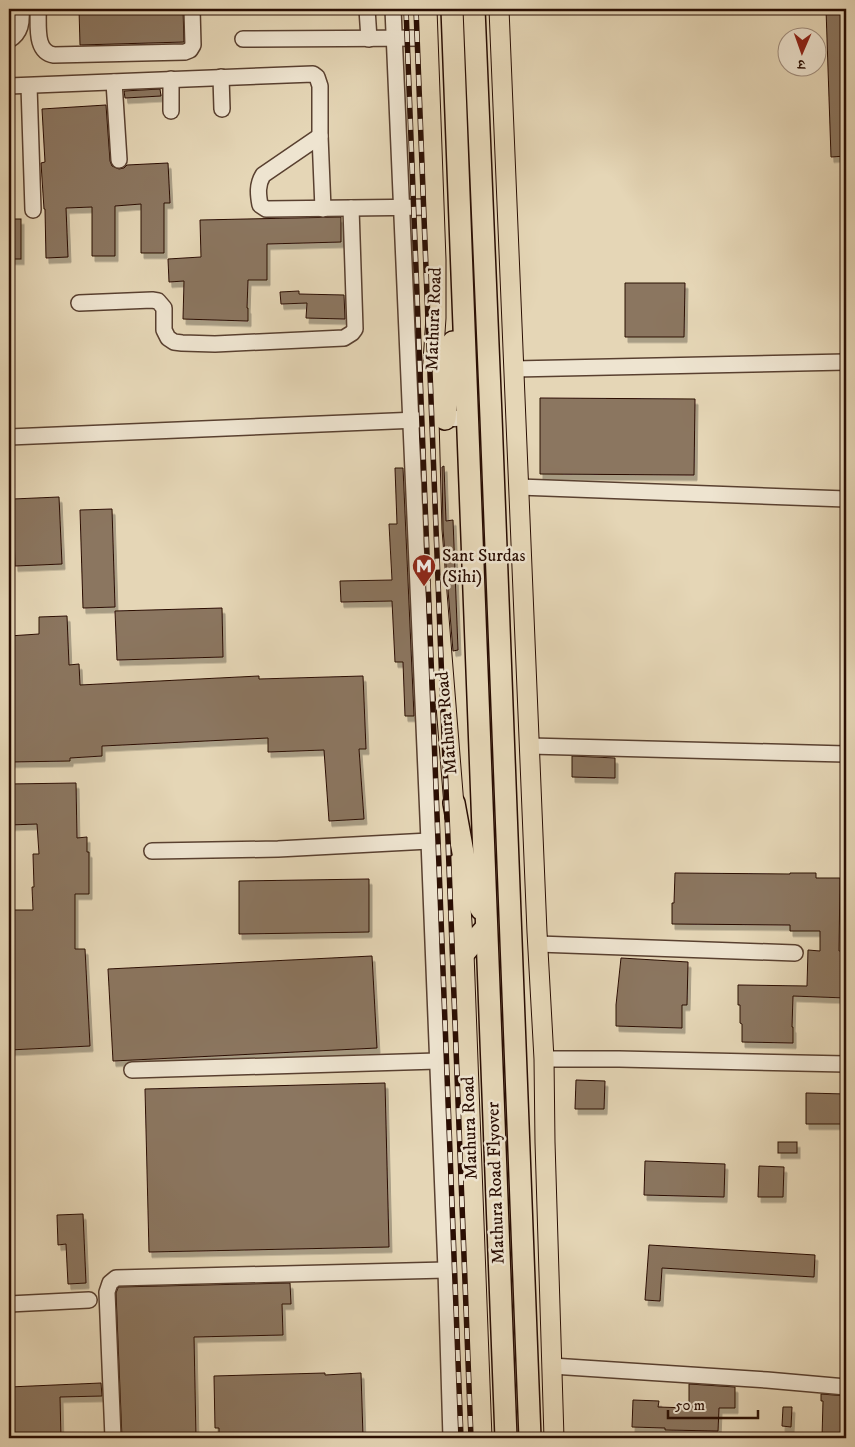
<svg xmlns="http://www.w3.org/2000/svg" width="855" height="1447" font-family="'IM FELL DW Pica','Noto Serif Devanagari',serif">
	<defs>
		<filter id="shadow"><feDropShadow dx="3" dy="5.5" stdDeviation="0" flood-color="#0004"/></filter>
	</defs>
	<rect width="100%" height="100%" fill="#e5d6b6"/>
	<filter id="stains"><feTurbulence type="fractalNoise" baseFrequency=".004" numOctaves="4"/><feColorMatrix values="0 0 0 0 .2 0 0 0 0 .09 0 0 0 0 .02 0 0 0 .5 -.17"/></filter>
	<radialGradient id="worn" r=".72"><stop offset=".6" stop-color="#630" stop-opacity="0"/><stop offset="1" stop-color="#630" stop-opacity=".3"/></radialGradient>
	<g fill="#8b7660" stroke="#2a0e03" filter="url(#shadow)">
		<polygon points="79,9 183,9 184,42 80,45"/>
		<polygon points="826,9 846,9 846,156 831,157"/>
		<polygon points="160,89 161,96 125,98 124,91"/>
		<polygon points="106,105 110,161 112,166 119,169 124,168 127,165 168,163 170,203 164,203 164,253 141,253 141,204 115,206 115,256 92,256 92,207 66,208 68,257 46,258 45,209 44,209 41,163 45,162 42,109"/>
		<polygon points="341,217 341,242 267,244 267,280 248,280 247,308 248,308 248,321 183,319 184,281 169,282 168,259 201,257 200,220"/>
		<rect x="9" y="219" width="12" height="40"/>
		<polygon points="625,283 685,283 684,337 625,337"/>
		<polygon points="299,291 299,294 344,295 345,319 306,318 307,303 281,304 280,292"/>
		<polygon points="540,398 695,399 694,475 540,474"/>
		<polygon points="444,466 446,521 453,520 458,650 453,651 443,529 442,467"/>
		<polygon points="395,468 403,468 414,716 405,716 403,662 395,662 392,601 341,602 340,581 392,580 389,524 397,524"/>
		<polygon points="59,497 62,564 15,566 13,499"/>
		<polygon points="112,509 115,607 83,608 80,510"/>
		<polygon points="222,608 223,657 117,660 115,611"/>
		<polygon points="67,616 69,665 79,664 80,685 259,676 259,679 363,676 366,749 359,749 364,819 329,821 324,750 268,752 268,738 102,746 102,756 70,758 70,761 9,762 9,636 39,634 39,617"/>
		<polygon points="430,645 435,715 433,715"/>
		<polygon points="572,756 615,758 615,778 572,777"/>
		<polygon points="76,783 77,838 87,837 87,852 89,852 89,894 75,894 75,949 85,949 90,1046 9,1050 9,1003 13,1002 9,938 9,910 33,910 32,887 34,887 33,854 39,854 37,824 9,825 9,784"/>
		<polygon points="675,873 790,874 790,873 816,873 816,878 840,878 839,951 846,951 846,998 793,996 792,1027 793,1027 793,1043 742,1042 742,1024 740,1023 740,1005 738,1005 738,985 807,986 808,950 820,951 820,931 790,931 790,925 672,924 672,903 674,903"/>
		<polygon points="369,879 369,932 239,934 239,881"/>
		<polygon points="372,956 377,1048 113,1061 108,969"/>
		<polygon points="621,958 688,962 687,1005 682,1005 682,1028 616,1026 616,1005"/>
		<polygon points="576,1080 605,1081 604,1109 575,1109"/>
		<polygon points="385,1083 389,1247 149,1252 145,1089"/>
		<polygon points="806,1093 846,1094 846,1124 806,1124"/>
		<rect x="778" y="1142" width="19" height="11"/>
		<polygon points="645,1161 725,1164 724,1197 644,1195"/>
		<polygon points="759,1166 784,1167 783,1197 758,1197"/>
		<polygon points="83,1214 86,1283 68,1284 66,1244 58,1245 57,1215"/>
		<polygon points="649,1245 815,1255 814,1277 662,1268 660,1301 645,1300"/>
		<polygon points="290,1283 291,1304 282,1304 283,1335 194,1337 196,1438 122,1438 116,1293 118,1288 119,1287"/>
		<polygon points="325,1373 325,1375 361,1373 363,1437 219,1438 219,1428 215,1428 214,1376"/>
		<polygon points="101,1383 102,1396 60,1397 61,1438 9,1438 9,1387"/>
		<polygon points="689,1384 735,1387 735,1408 719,1408 718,1431 665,1430 665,1428 632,1427 633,1400 659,1401 658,1407 689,1408"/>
		<polygon points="821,1394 846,1396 846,1438 822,1438 823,1401 821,1401"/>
		<polygon points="783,1407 792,1407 791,1427 782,1426"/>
	</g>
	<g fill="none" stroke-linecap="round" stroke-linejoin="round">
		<g stroke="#594030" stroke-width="18">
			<g id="minor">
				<path d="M38,9C39,24 34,52 54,55L185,52L190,50L193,45L192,9"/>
				<polyline points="367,9 369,39"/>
				<polyline points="393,9 429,841 446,1270 451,1438"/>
				<polyline points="243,39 428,38"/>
				<path d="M9,40C21,33 22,22 21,9"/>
				<polyline points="221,77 222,109"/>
				<polyline points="171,79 171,111"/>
				<polyline points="114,82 119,160"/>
				<polyline points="9,86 313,74 317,77 320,86 320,136 323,209"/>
				<polyline points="29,86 33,210"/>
				<path d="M320,136L263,175C257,185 258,194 260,205L266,209L434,207"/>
				<polyline points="79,303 152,300 158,301 164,308 164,330 168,338 174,342 182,343 215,344 344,338 352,333 355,329 351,208"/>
				<polyline points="514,369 846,362"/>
				<polyline points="9,437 466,418"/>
				<polyline points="519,487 846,499"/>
				<polyline points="530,746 846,754"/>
				<polyline points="152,851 278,849 429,841"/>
				<polyline points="538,944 795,953"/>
				<polyline points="544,1059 619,1059 846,1064"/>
				<polyline points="132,1070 437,1061"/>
				<polyline points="9,1304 89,1300"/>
				<polyline points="552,1366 767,1380 846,1387"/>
				<polyline points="113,1438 107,1292 110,1283 116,1278 446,1270"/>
			</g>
		</g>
		<g stroke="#2a0e03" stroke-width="21">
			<g id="major">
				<polyline points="427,9 436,260 436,318 429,419 432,530 455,818"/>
				<polyline points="499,9 537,932 544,1059 545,1142 554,1438"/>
				<polyline points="458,863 464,953 482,1438"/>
			</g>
		</g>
		<g stroke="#2a0e03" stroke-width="24">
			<g id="highway">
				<polyline points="452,9 506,1438"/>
				<polyline points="474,9 491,417 530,1438"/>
				<polyline points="445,419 453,342"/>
				<polyline points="454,803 468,880 481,909"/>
				<polyline points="464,953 486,928"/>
			</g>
		</g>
		<use href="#minor" stroke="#eee4d0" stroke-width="15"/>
		<use href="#major" stroke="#e5d6b6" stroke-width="19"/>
		<use href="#highway" stroke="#e5d6b6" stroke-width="21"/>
		<g stroke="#2a0e03" stroke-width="5.5">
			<g id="rail">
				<polyline points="406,9 461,1438"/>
				<polyline points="416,9 471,1438"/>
			</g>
		</g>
		<use href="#rail" stroke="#eee4d0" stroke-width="4" stroke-dasharray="11" stroke-linecap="butt"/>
	</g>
	<defs>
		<g id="metro-pin" transform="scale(1.25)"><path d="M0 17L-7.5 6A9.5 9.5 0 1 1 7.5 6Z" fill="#8f2418" stroke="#eee4d0"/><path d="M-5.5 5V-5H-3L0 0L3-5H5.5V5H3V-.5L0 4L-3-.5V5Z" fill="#fff"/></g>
	</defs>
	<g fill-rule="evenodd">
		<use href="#metro-pin" x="424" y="566"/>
	</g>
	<g text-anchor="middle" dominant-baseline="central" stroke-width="5" stroke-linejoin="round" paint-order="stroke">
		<g font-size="18" fill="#2a0e03" stroke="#eee4d0">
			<text transform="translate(434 319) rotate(-88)">Mathura Road</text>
			<text transform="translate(447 723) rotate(-95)">Mathura Road</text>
			<text transform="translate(470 1128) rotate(-92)">Mathura Road</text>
			<text transform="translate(496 1183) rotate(-92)">Mathura Road Flyover</text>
		</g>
		<g font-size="18" fill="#2a0e03" stroke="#eee4d0" text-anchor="start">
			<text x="442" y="556">Sant Surdas<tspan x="442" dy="21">(Sihi)</tspan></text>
		</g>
	</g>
	<rect width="855" height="1447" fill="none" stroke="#e5d6b6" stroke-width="30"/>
	<rect x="10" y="10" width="835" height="1427" fill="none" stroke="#2a0e03" stroke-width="2.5"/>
	<rect x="15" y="15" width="825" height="1417" fill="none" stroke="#2a0e03"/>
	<g transform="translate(802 52) rotate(182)"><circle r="24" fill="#eee4d0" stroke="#a08e7e"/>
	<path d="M0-4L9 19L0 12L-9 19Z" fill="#8f2418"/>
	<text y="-8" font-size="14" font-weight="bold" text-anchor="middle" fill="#2a0e03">उ</text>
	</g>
	<path d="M668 1410v8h90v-8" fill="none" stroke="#2a0e03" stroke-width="2.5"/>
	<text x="675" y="1410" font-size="15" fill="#2a0e03" stroke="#eee4d0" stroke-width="4" paint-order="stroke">50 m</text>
	<rect width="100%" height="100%" filter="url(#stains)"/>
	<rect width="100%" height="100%" fill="url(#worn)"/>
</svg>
